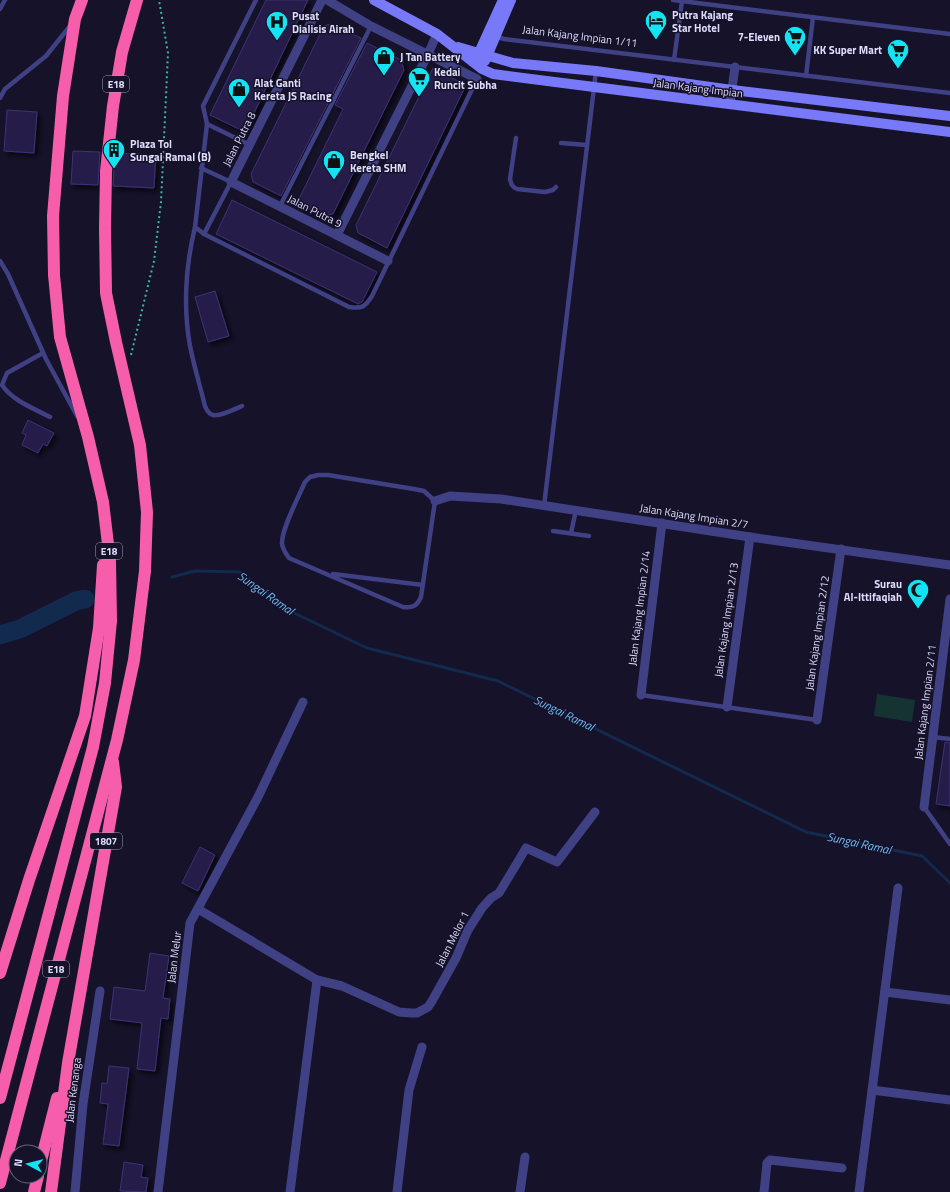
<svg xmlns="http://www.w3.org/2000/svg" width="950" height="1192" font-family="'Titillium Web',sans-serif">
	<defs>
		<filter id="shadow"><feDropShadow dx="3.5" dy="3.5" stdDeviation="2" flood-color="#0009"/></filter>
	</defs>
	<rect width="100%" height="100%" fill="#151229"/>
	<polygon fill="#153331" points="877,694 915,700 912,722 874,716"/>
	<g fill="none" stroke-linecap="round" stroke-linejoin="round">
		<polyline stroke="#122a4d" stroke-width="3" points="172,577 195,571 240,572 290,611 367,648 498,681 806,832 922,856 950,883"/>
		<polyline stroke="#122a4d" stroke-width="19" points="0,635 20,629 76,601 85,599"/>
	</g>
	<g fill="#261f49" stroke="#3d3274" filter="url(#shadow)">
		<polygon points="266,0 308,0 245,132 210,115"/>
		<polygon points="331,24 361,38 281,196 253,182 251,174 324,26"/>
		<polygon points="367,43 401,60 404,70 333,214 323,216 297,203 343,109 335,105"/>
		<polygon points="433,68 466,85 387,248 358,233 356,225"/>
		<polygon points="7,110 37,112 34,153 4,151"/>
		<polygon points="73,151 100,152 98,185 71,184"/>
		<polygon points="115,153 156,155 154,188 113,186"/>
		<polygon points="232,200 377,272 362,302 358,304 216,234"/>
		<polygon points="215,291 229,336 208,342 195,297"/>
		<polygon points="28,420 54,433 47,446 43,444 38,453 22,445 26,435 22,433"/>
		<polygon points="945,742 950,743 950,806 936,804"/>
		<polygon points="200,847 215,855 198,891 182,883"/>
		<polygon points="150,953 169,956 163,998 170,999 168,1019 161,1018 155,1071 137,1069 142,1023 110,1019 114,987 145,991"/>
		<polygon points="109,1066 129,1068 119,1146 103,1144 108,1104 100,1103 102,1083 107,1084"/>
		<polygon points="124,1162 143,1165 141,1177 148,1178 146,1192 120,1191"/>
	</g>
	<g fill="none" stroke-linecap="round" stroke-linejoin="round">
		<polyline stroke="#38b6aa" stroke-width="2" stroke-dasharray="2 3" stroke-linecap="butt" points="131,355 154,261 161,202 168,53 159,0"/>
		<g stroke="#404085" stroke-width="4.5">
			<polyline points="673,0 950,34"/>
			<polyline points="0,9 5,0"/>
			<polyline points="495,36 504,39 950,93"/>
			<polyline points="674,60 682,1"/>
			<polyline points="806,76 813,17"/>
			<polyline points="0,98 5,89 46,56 70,26"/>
			<polyline points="207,124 203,106 256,0"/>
			<path d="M516,138L510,179C511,184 512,187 517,189L545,192L553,190L556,187"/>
			<polyline points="561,143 587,145"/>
			<path d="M250,145L207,124L195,227L204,234L349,307C362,309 365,307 372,296L477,79"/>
			<polyline points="201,168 231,182 204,234"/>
			<polyline points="280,206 371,26"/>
			<path d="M195,227C186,265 183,307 190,346C194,366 200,386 205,406C207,410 208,414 213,415C220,417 235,409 242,406"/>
			<polyline points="0,261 8,274 46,359 77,416"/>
			<path d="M43,353L7,373L2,385C13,401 33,408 50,417"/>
			<path d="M318,475H328L414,489L424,491L435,501L421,597C417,606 413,608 403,607L289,558C286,554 283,549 282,544C281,530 299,496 305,482L310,477Z"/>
			<polyline points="544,506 596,71"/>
			<polyline points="553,531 589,536"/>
			<polyline points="571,533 576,510"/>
			<polyline points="333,574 423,585"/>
			<polyline points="641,695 817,720"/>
			<polyline points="933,737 950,739"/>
			<polyline points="924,807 950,844"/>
		</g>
		<g stroke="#404085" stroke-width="9">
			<polyline points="322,0 231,182 388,261"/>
			<polyline points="327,0 371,26 477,79"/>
			<polyline points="730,104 735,67"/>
			<polyline points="337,235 428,54 437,34"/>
			<polyline points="435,501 450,496 501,499 750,537 950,565"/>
			<polyline points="641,695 662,523"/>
			<polyline points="727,707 750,537"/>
			<polyline points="817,720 841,549"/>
			<polyline points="924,807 950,599"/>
			<polyline points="198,909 317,980 342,986 399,1012 411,1013 417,1013 428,1007 432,1001 456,958 468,930 482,908 491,898 499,893 516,865 526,848 557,862 595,812"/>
			<polyline points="885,992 950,1000"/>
			<polyline points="872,1090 950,1100"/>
			<polyline points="75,1192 83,1104 100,991"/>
			<polyline points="158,1192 190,923 258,797 303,702"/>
			<polyline points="290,1192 317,980"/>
			<polyline points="397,1192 409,1090 422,1047"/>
			<polyline points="520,1192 525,1157"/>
			<polyline points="764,1192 767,1163 770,1160 842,1168"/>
			<polyline points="859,1192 898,888"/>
		</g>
		<g stroke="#7879f8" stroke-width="10">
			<polyline points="374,0 437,34 482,69 493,74 594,87 950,132"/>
			<polyline points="458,47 513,63 596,71 732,90 950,116"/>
			<polyline points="476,59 503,0"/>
			<polyline points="485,61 511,0"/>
		</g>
		<g stroke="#f65eac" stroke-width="12">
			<polyline points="0,973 29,880 85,716 99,628 103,565"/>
			<polyline points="0,1098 93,747 105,683 111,621 110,561 103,502 88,437 60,337 54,275 53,216 63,96 75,19 82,0"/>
			<polyline points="40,1165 57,1098"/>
			<polyline points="0,1183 117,740 134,660 145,571 147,512 140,445 116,342 106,293 105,228 106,171 113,106 122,52 137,0"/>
			<polyline points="34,1192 38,1176"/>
			<polyline points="51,1192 68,1063 116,787 113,762"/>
		</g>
	</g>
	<defs>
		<g id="hotel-pin" transform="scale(1.15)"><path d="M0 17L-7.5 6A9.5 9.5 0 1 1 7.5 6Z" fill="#13e3f2" stroke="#151229"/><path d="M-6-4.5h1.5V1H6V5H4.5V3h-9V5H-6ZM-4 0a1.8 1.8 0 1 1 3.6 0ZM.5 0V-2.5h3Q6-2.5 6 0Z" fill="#111"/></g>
		<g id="hospital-pin" transform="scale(1.15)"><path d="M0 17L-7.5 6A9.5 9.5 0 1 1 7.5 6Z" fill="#13e3f2" stroke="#151229"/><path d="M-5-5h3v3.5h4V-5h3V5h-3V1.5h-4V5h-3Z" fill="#111"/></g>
		<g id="supermarket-pin" transform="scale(1.15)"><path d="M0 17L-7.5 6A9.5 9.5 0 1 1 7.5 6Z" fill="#13e3f2" stroke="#151229"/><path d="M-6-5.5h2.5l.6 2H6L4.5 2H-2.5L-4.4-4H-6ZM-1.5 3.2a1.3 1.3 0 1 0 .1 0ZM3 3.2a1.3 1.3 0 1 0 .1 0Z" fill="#111"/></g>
		<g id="shop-pin" transform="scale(1.15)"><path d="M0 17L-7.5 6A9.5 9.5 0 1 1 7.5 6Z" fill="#13e3f2" stroke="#151229"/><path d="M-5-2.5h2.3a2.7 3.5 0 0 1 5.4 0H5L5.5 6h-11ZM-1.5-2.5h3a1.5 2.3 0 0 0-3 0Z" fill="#111"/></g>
		<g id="building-pin" transform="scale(1.15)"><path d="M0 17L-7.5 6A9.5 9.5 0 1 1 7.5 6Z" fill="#13e3f2" stroke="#151229"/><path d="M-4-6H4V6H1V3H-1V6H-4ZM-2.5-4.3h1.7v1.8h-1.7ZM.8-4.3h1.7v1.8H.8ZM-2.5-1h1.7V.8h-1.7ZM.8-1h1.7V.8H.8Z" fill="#111"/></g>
		<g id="mosque-pin" transform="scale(1.15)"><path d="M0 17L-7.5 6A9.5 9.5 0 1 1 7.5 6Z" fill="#13e3f2" stroke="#151229"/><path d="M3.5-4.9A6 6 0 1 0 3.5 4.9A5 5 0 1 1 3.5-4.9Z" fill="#111"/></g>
	</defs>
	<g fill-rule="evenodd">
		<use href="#hotel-pin" x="656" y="21"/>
		<use href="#hospital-pin" x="277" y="22"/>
		<use href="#supermarket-pin" x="795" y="37"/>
		<use href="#supermarket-pin" x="898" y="50"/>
		<use href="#shop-pin" x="384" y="57"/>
		<use href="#supermarket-pin" x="419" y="78"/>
		<use href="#shop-pin" x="239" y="89"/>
		<use href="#building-pin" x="114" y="150"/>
		<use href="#shop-pin" x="334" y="161"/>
		<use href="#mosque-pin" x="918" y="590"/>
	</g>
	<g text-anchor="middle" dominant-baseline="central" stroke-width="3" stroke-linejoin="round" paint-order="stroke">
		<g fill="#151229" stroke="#a29fbd" stroke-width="1">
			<rect x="103" y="76" width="26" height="16" rx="3"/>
			<rect x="96" y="543" width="26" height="16" rx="3"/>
			<rect x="90" y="833" width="32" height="16" rx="3"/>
			<rect x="43" y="961" width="26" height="16" rx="3"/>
		</g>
		<g font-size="10" font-weight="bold" fill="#dfdcfd">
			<text x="116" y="84">E18</text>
			<text x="109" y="551">E18</text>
			<text x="106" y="841">1807</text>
			<text x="56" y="969">E18</text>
		</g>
		<g font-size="11" font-weight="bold" fill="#dfdcfd" stroke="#151229" text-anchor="start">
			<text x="672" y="15">Putra Kajang<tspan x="672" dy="13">Star Hotel</tspan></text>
			<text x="292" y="16">Pusat<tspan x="292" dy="13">Dialisis Airah</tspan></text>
			<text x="780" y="37" text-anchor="end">7-Eleven</text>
			<text x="882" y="50" text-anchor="end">KK Super Mart</text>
			<text x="400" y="57">J Tan Battery</text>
			<text x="434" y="72">Kedai<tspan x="434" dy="13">Runcit Subha</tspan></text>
			<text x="254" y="83">Alat Ganti<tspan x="254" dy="13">Kereta JS Racing</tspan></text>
			<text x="130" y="144">Plaza Tol<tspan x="130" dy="13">Sungai Ramal (B)</tspan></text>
			<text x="350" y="155">Bengkel<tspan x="350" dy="13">Kereta SHM</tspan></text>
			<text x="902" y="584" text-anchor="end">Surau<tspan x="902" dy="13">Al-Ittifaqiah</tspan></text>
		</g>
		<g font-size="11" fill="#dfdcfd" stroke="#151229">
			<text transform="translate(580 36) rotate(7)">Jalan Kajang Impian 1/11</text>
			<text transform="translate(698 88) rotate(7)">Jalan Kajang Impian</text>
			<text transform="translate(239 139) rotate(-63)">Jalan Putra 8</text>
			<text transform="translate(315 211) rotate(27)">Jalan Putra 9</text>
			<text transform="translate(694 516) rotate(9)">Jalan Kajang Impian 2/7</text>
			<text transform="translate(639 608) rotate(-83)">Jalan Kajang Impian 2/14</text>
			<text transform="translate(726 620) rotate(-82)">Jalan Kajang Impian 2/13</text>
			<text transform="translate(817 633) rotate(-82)">Jalan Kajang Impian 2/12</text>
			<text transform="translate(925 702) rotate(-83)">Jalan Kajang Impian 2/11</text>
			<text transform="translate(452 939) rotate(-63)">Jalan Melor 1</text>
			<text transform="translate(174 957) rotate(-83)">Jalan Melur</text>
			<text transform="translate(73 1090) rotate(-83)">Jalan Kenanga</text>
		</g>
		<g font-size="12" font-style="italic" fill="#70bdf7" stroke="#151229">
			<text transform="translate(266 593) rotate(35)">Sungai Ramal</text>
			<text transform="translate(564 713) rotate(26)">Sungai Ramal</text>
			<text transform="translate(859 843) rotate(12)">Sungai Ramal</text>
		</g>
	</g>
	<g transform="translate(28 1164) rotate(277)"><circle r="19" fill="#151229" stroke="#66637e"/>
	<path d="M0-3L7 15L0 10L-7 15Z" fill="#13e3f2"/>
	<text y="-6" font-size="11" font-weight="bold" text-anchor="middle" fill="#dfdcfd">N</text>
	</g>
</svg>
